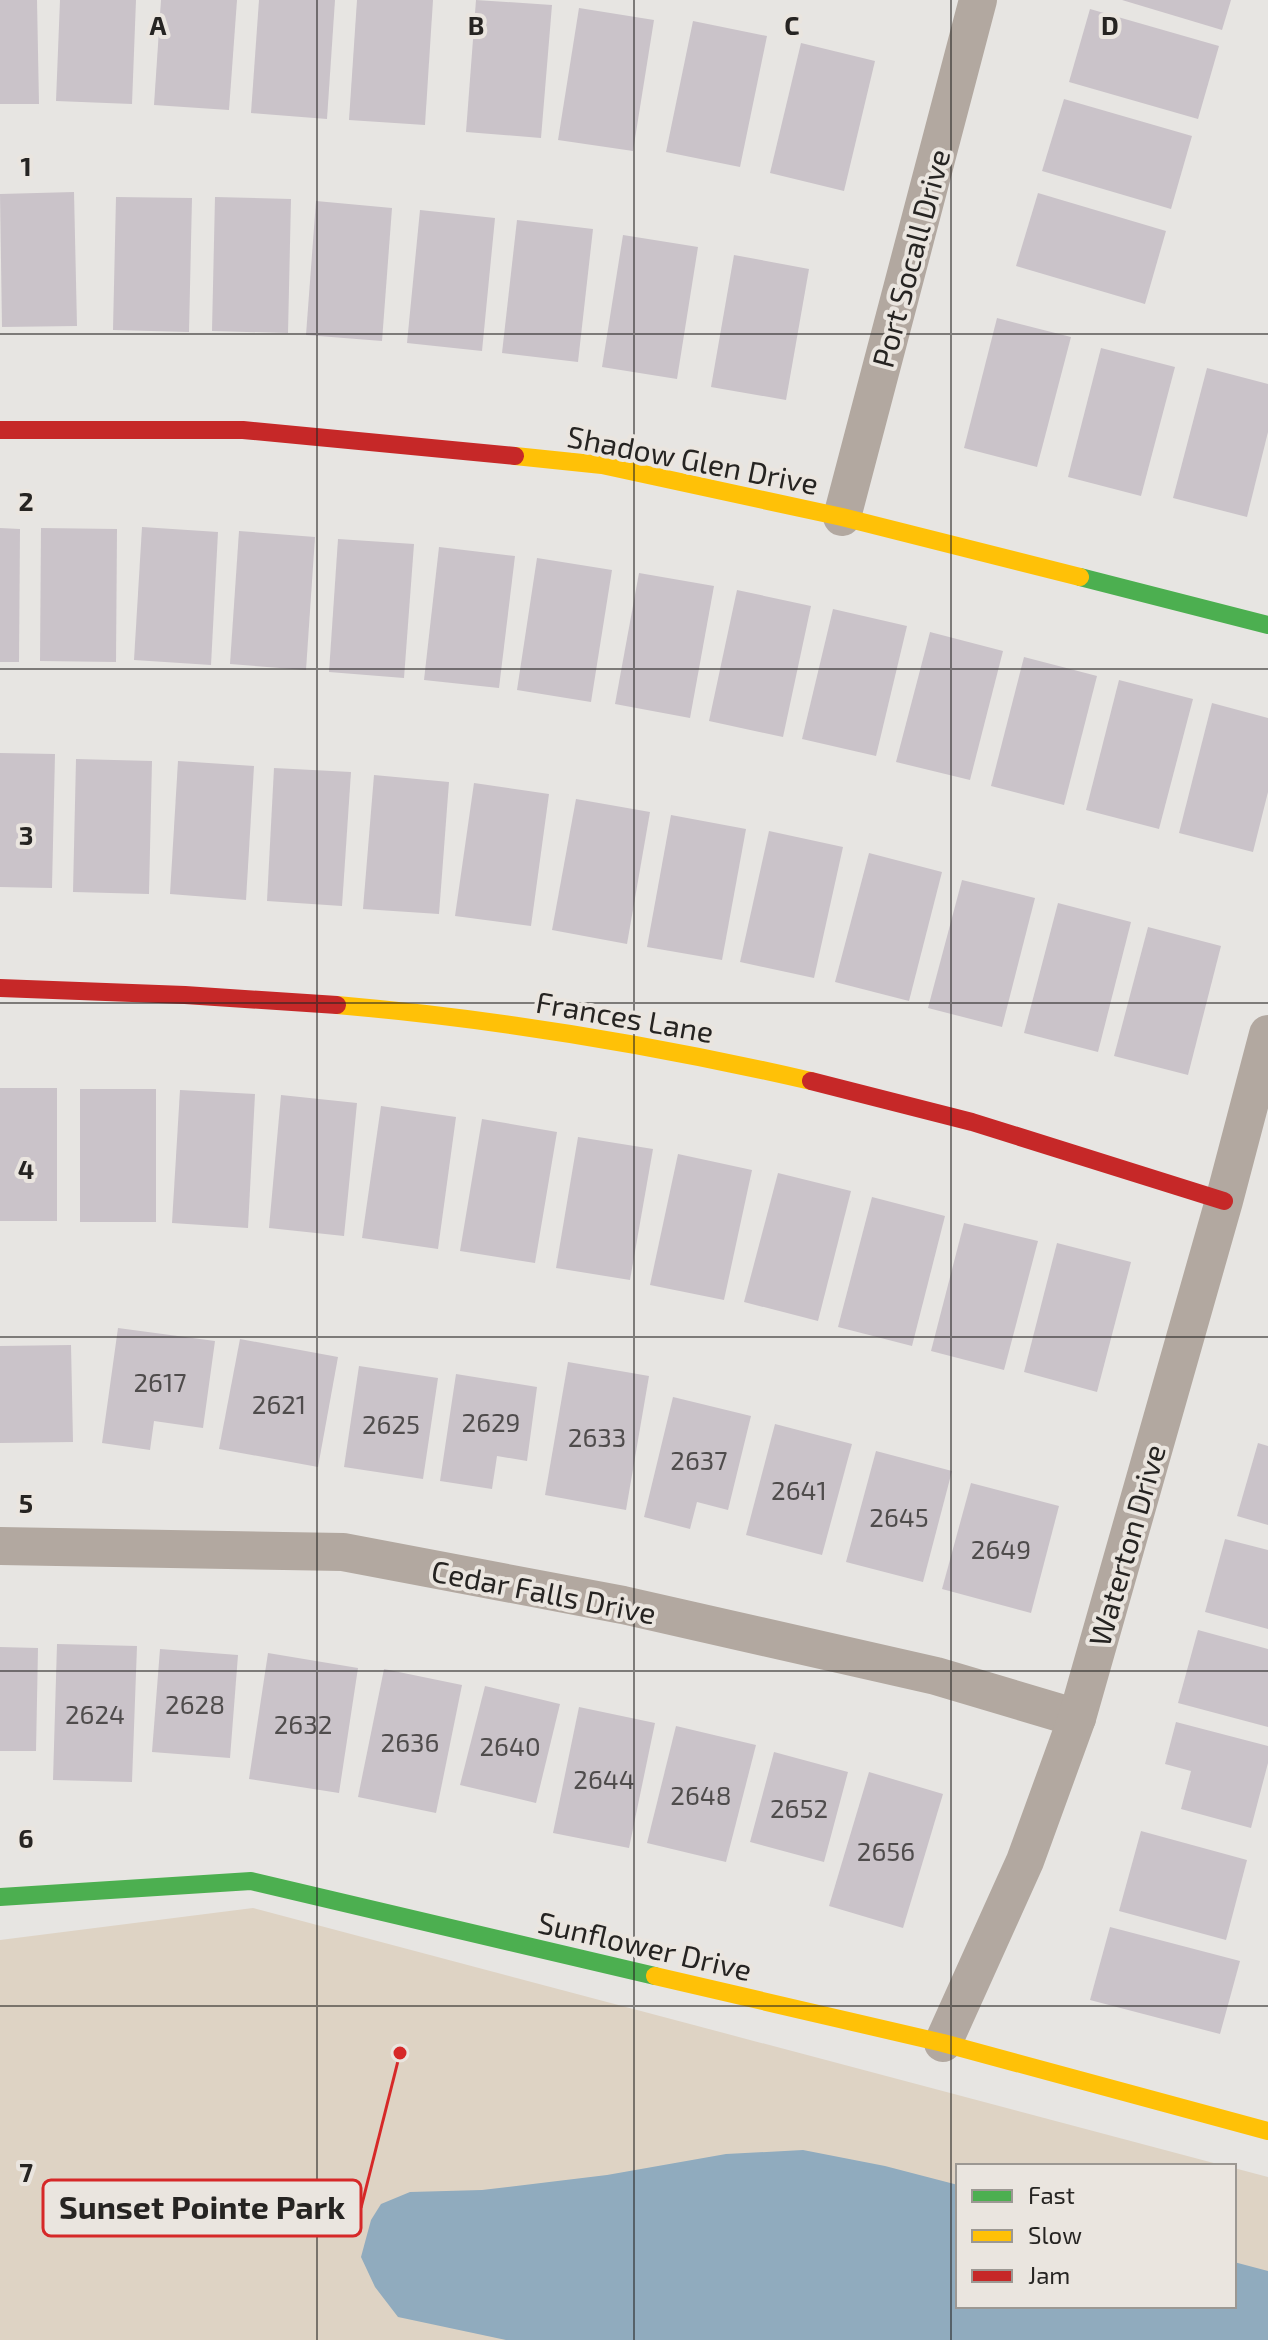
<svg xmlns="http://www.w3.org/2000/svg" width="1268" height="2340" font-family="'Exo 2',sans-serif">
	<rect width="100%" height="100%" fill="#e7e5e2"/>
	<polygon fill="#ded3c4" points="253,1908 1225,2166 958,2166 958,2306 1234,2306 1234,2168 1268,2177 1268,2340 0,2340 0,1940"/>
	<polygon fill="#90abbe" points="803,2150 885,2166 958,2185 958,2306 1234,2306 1234,2262 1268,2271 1268,2340 506,2340 398,2317 375,2287 361,2257 371,2220 381,2204 410,2192 482,2190 607,2175 726,2154"/>
	<g fill="#cac3c9">
		<polygon points="0,0 37,0 39,104 0,104"/>
		<polygon points="60,0 136,0 132,104 56,101"/>
		<polygon points="161,0 237,0 229,110 154,105"/>
		<polygon points="259,0 335,0 327,119 251,113"/>
		<polygon points="357,0 433,0 425,125 349,120"/>
		<polygon points="476,0 552,5 541,138 466,132"/>
		<polygon points="1122,0 1231,0 1222,30"/>
		<polygon points="579,8 654,20 633,151 558,140"/>
		<polygon points="1090,9 1219,46 1198,119 1069,82"/>
		<polygon points="693,21 767,36 740,167 666,152"/>
		<polygon points="801,43 875,61 844,191 770,173"/>
		<polygon points="1064,99 1192,136 1171,209 1042,171"/>
		<polygon points="74,192 77,326 2,327 0,194"/>
		<polygon points="1038,193 1166,231 1145,304 1016,266"/>
		<polygon points="116,197 192,198 189,332 113,330"/>
		<polygon points="215,197 291,199 288,333 212,331"/>
		<polygon points="316,201 392,208 382,341 306,335"/>
		<polygon points="420,210 495,218 482,351 407,343"/>
		<polygon points="517,220 593,229 578,362 502,353"/>
		<polygon points="623,235 698,247 677,379 602,367"/>
		<polygon points="734,255 809,269 786,400 711,387"/>
		<polygon points="997,318 1071,337 1037,467 964,448"/>
		<polygon points="1101,348 1175,367 1141,496 1068,477"/>
		<polygon points="1207,368 1268,384 1268,432 1247,517 1173,498"/>
		<polygon points="142,527 218,532 211,665 134,660"/>
		<polygon points="0,528 20,529 19,662 0,662"/>
		<polygon points="41,528 117,529 116,662 40,661"/>
		<polygon points="239,531 315,537 306,670 230,664"/>
		<polygon points="338,539 414,544 404,678 329,672"/>
		<polygon points="439,547 515,556 499,688 424,680"/>
		<polygon points="537,558 612,570 591,702 517,690"/>
		<polygon points="639,573 714,586 690,718 615,704"/>
		<polygon points="737,590 811,606 783,737 709,721"/>
		<polygon points="833,609 907,626 876,756 802,739"/>
		<polygon points="930,632 1003,651 970,780 896,762"/>
		<polygon points="1024,657 1097,676 1064,805 991,786"/>
		<polygon points="1119,680 1193,699 1159,829 1086,810"/>
		<polygon points="1212,703 1268,718 1268,792 1253,852 1179,833"/>
		<polygon points="0,753 55,754 52,888 0,887"/>
		<polygon points="76,759 152,761 149,894 73,892"/>
		<polygon points="178,761 254,766 246,900 170,894"/>
		<polygon points="274,768 351,772 342,906 267,901"/>
		<polygon points="374,775 449,782 439,914 363,909"/>
		<polygon points="474,783 549,794 531,926 455,916"/>
		<polygon points="576,799 650,812 627,944 552,930"/>
		<polygon points="671,815 746,829 722,960 647,947"/>
		<polygon points="769,831 843,847 814,978 740,962"/>
		<polygon points="869,853 942,872 909,1001 835,982"/>
		<polygon points="962,880 1035,898 1002,1027 928,1008"/>
		<polygon points="1058,903 1131,922 1098,1052 1024,1033"/>
		<polygon points="1148,927 1221,946 1188,1075 1114,1056"/>
		<rect x="0" y="1088" width="57" height="133"/>
		<rect x="80" y="1089" width="76" height="133"/>
		<polygon points="180,1090 255,1094 248,1228 172,1223"/>
		<polygon points="281,1095 357,1103 344,1236 269,1228"/>
		<polygon points="381,1106 456,1117 438,1249 362,1238"/>
		<polygon points="482,1119 557,1132 535,1263 460,1251"/>
		<polygon points="578,1137 653,1149 630,1280 556,1268"/>
		<polygon points="678,1154 752,1170 724,1300 650,1285"/>
		<polygon points="778,1173 851,1191 818,1321 744,1302"/>
		<polygon points="872,1197 945,1216 912,1346 838,1327"/>
		<polygon points="964,1223 1038,1241 1004,1370 931,1351"/>
		<polygon points="1057,1243 1131,1262 1097,1392 1024,1372"/>
		<polygon points="118,1328 215,1341 203,1428 154,1421 150,1450 102,1443"/>
		<polygon points="240,1339 338,1357 318,1467 219,1449"/>
		<polygon points="71,1345 73,1442 0,1443 0,1346"/>
		<polygon points="568,1362 649,1376 626,1510 545,1495"/>
		<polygon points="359,1366 438,1378 423,1479 344,1467"/>
		<polygon points="456,1374 537,1387 527,1461 497,1456 492,1489 440,1481"/>
		<polygon points="673,1397 751,1416 728,1510 697,1502 690,1529 644,1517"/>
		<polygon points="775,1424 852,1444 822,1555 746,1535"/>
		<polygon points="1258,1443 1268,1446 1268,1525 1237,1516"/>
		<polygon points="876,1451 952,1471 923,1582 846,1562"/>
		<polygon points="971,1483 1059,1506 1031,1613 942,1589"/>
		<polygon points="1225,1539 1268,1550 1268,1629 1205,1612"/>
		<polygon points="1198,1630 1268,1649 1268,1727 1178,1703"/>
		<polygon points="57,1644 137,1646 132,1782 53,1780"/>
		<polygon points="0,1647 38,1648 36,1751 0,1751"/>
		<polygon points="160,1649 238,1655 230,1758 152,1752"/>
		<polygon points="268,1653 358,1668 339,1793 249,1779"/>
		<polygon points="384,1669 462,1685 436,1813 358,1797"/>
		<polygon points="485,1686 560,1704 536,1803 460,1785"/>
		<polygon points="579,1707 655,1723 629,1848 553,1833"/>
		<polygon points="1176,1722 1268,1746 1268,1763 1251,1828 1181,1809 1191,1771 1165,1764"/>
		<polygon points="676,1726 756,1745 726,1862 647,1843"/>
		<polygon points="774,1752 848,1772 824,1862 750,1842"/>
		<polygon points="869,1772 943,1794 903,1928 829,1906"/>
		<polygon points="1141,1831 1247,1860 1226,1940 1119,1911"/>
		<polygon points="1110,1927 1240,1961 1220,2034 1090,2000"/>
	</g>
	<g fill="none" stroke-linecap="round" stroke-linejoin="round">
		<g stroke="#b2a8a0" stroke-width="38">
			<polyline points="842,517 978,0"/>
			<polyline points="0,1546 343,1552 623,1605 936,1676 1077,1718"/>
			<polyline points="943,2043 1025,1861 1077,1718 1224,1201 1268,1034"/>
		</g>
		<g stroke="#4caf50" stroke-width="18">
			<polyline points="1080,577 1268,625"/>
			<polyline points="0,1897 251,1881 655,1976"/>
		</g>
		<g stroke="#ffc107" stroke-width="18">
			<polyline points="515,456 602,465 842,517 1080,577"/>
			<path d="M337,1005C497,1019 655,1045 811,1081"/>
			<polyline points="655,1976 943,2043 1268,2131"/>
		</g>
		<g stroke="#c62828" stroke-width="18">
			<polyline points="0,430 243,430 515,456"/>
			<polyline points="0,988 185,995 337,1005"/>
			<polyline points="811,1081 972,1122 1224,1201"/>
		</g>
	</g>
	<path fill="none" stroke="#262422" stroke-width="2" stroke-opacity="0.55" d="M317,0V2340M634,0V2340M951,0V2340M0,334H1268M0,669H1268M0,1003H1268M0,1337H1268M0,1671H1268M0,2006H1268"/>
	<g text-anchor="middle" dominant-baseline="central" stroke-width="8" stroke-linejoin="round" paint-order="stroke">
		<g font-size="26" fill="#4f4c4c">
			<text x="160" y="1381">2617</text>
			<text x="279" y="1403">2621</text>
			<text x="491" y="1421">2629</text>
			<text x="391" y="1423">2625</text>
			<text x="597" y="1436">2633</text>
			<text x="699" y="1459">2637</text>
			<text x="799" y="1489">2641</text>
			<text x="899" y="1516">2645</text>
			<text x="1001" y="1548">2649</text>
			<text x="195" y="1703">2628</text>
			<text x="95" y="1713">2624</text>
			<text x="303" y="1723">2632</text>
			<text x="410" y="1741">2636</text>
			<text x="510" y="1745">2640</text>
			<text x="604" y="1778">2644</text>
			<text x="701" y="1794">2648</text>
			<text x="799" y="1807">2652</text>
			<text x="886" y="1850">2656</text>
		</g>
		<g font-size="30" fill="#262422" stroke="#eae5df">
			<text transform="translate(910 258) rotate(-75)">Port Socall Drive</text>
			<text transform="translate(693 459) rotate(11)">Shadow Glen Drive</text>
			<text transform="translate(625 1016) rotate(10)">Frances Lane</text>
			<text transform="translate(1126 1545) rotate(-74)">Waterton Drive</text>
			<text transform="translate(544 1591) rotate(11)">Cedar Falls Drive</text>
			<text transform="translate(645 1945) rotate(13)">Sunflower Drive</text>
		</g>
	</g>
	<g font-size="26" text-anchor="middle" font-weight="bold" fill="#262422" stroke="#eae5df" stroke-width="8" stroke-linejoin="round" paint-order="stroke">
		<text x="158" y="35">A</text>
		<text x="476" y="35">B</text>
		<text x="792" y="35">C</text>
		<text x="1110" y="35">D</text>
		<text x="26" y="176">1</text>
		<text x="26" y="511">2</text>
		<text x="26" y="845">3</text>
		<text x="26" y="1179">4</text>
		<text x="26" y="1513">5</text>
		<text x="26" y="1848">6</text>
		<text x="26" y="2182">7</text>
	</g>
	<path fill="none" stroke="#d62828" stroke-width="3" d="M400 2053L361 2208"/>
	<circle fill="#d62828" stroke="#eae5df" stroke-width="3" cx="400" cy="2053" r="8"/>
	<rect fill="#eae5df" stroke="#d62828" stroke-width="3" x="43" y="2180" width="318" height="56" rx="8"/>
	<g font-size="32" text-anchor="middle" font-weight="bold" fill="#262422">
		<text x="202" y="2219">Sunset Pointe Park</text>
	</g>
	<rect x="956" y="2164" width="280" height="144" fill="#eae5df" stroke="#9c9893" stroke-width="2"/>
	<rect x="972" y="2190" width="40" height="12" fill="#4caf50" stroke="#9c9893" stroke-width="2"/>
	<text x="1028" y="2204" font-size="24" fill="#262422">Fast</text>
	<rect x="972" y="2230" width="40" height="12" fill="#ffc107" stroke="#9c9893" stroke-width="2"/>
	<text x="1028" y="2244" font-size="24" fill="#262422">Slow</text>
	<rect x="972" y="2270" width="40" height="12" fill="#c62828" stroke="#9c9893" stroke-width="2"/>
	<text x="1028" y="2284" font-size="24" fill="#262422">Jam</text>
</svg>
